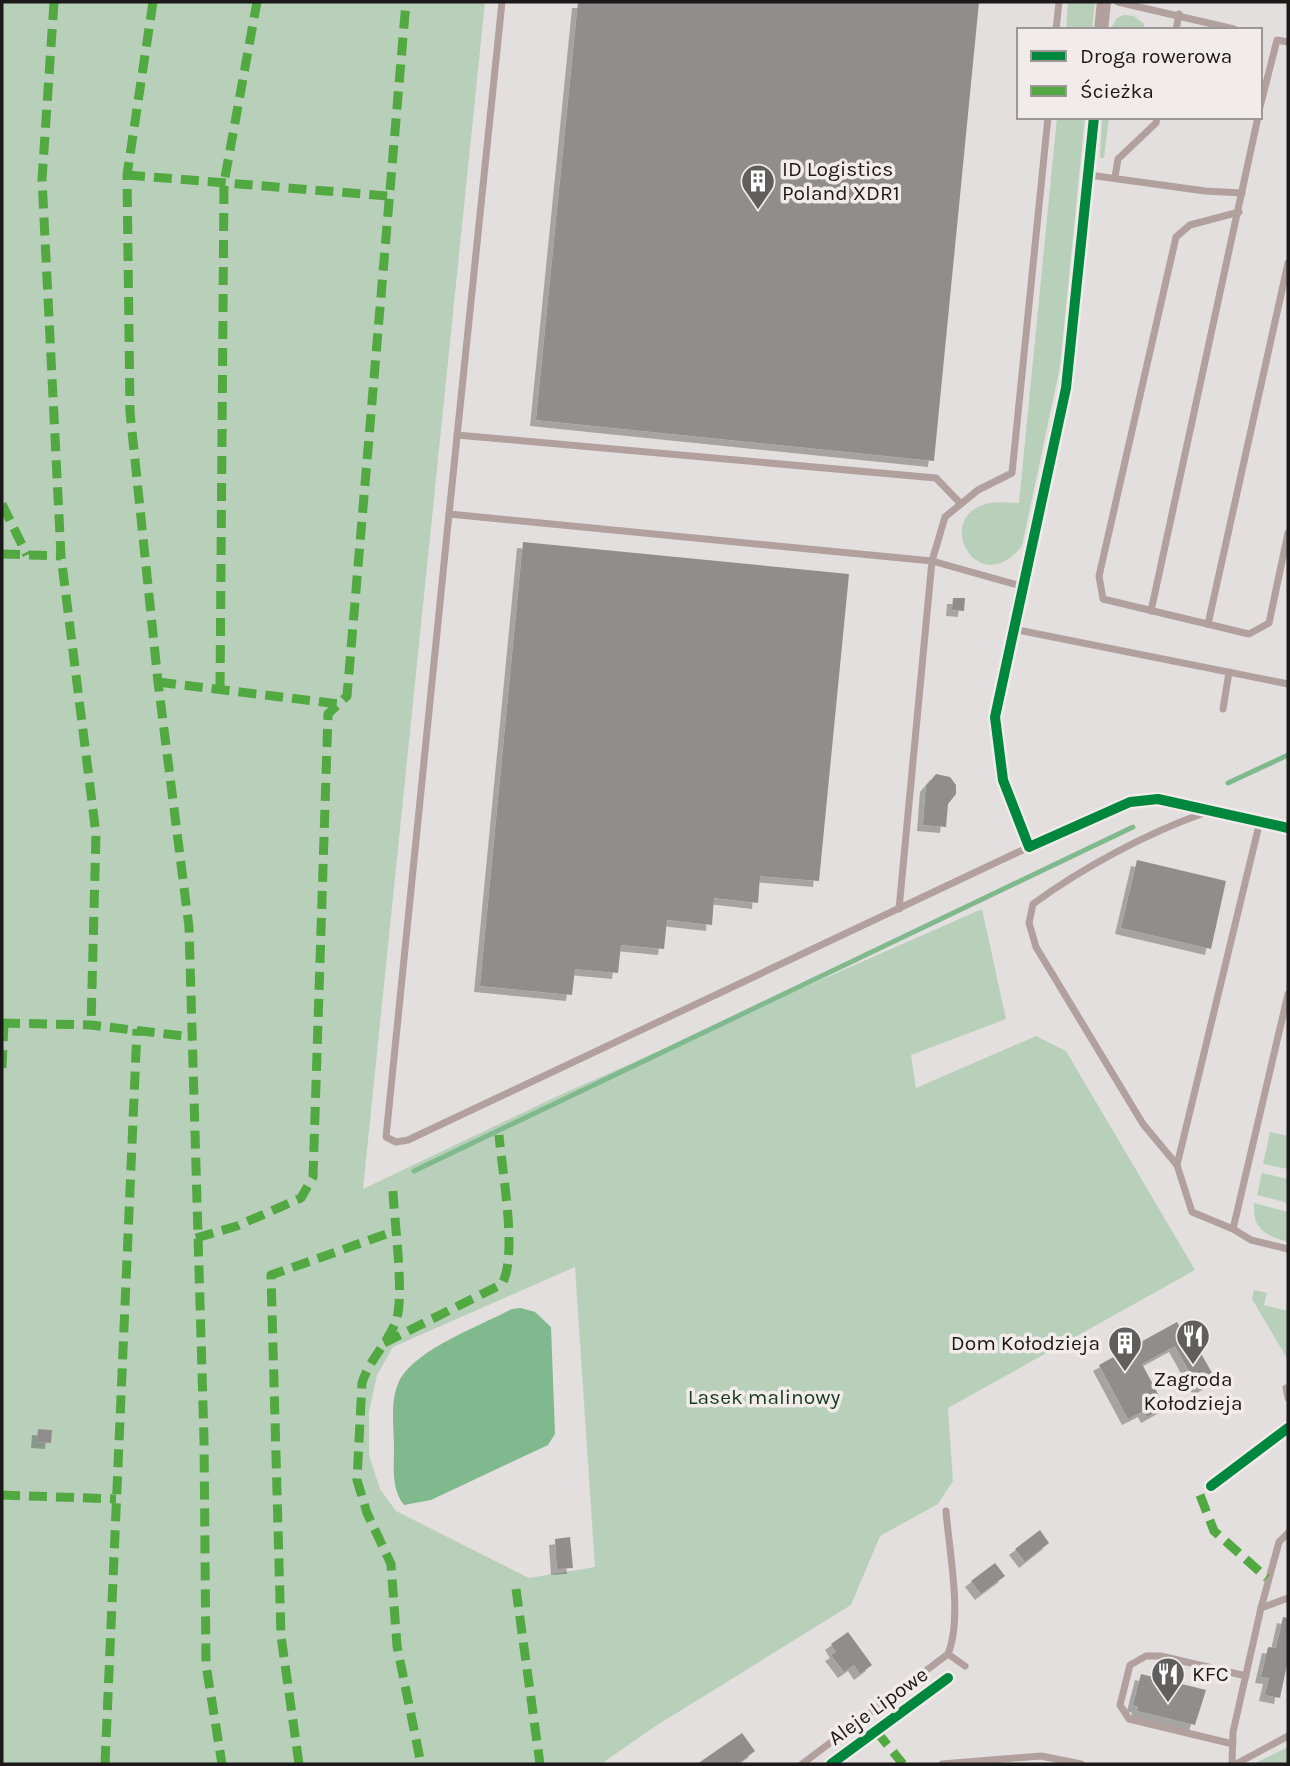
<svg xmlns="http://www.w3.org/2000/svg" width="1290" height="1766" font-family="Karla,sans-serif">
	<defs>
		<filter id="shadow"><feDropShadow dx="-6" dy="6" stdDeviation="0" flood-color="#0004"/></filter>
	</defs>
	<rect width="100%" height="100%" fill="#e3dfde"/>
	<g fill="#b8d0ba" fill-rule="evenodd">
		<path d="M2,2H485L363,1189L564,1093L982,909L1006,1019L911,1055L916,1088L1036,1036L1066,1051L1195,1270L948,1408L953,1481L938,1504L880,1536L851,1605L654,1727L601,1764H2ZM575,1267L595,1567L529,1578L396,1511L380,1489L369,1455V1412L377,1375L393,1347Z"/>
		<polygon points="1068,2 1095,2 1092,30 1066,30"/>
		<polygon points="1124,15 1134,16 1144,24 1144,30 1110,30 1117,18"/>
		<path d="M1057,117H1085L1060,367L1022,546C979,601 932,519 986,504C997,501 1009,503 1019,503Z"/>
		<polygon points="1102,117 1109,117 1104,158 1100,158"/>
		<polygon points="1270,1132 1288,1136 1288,1169 1263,1164"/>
		<polygon points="1262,1173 1288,1179 1288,1203 1257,1195"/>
		<path d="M1254,1203L1288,1212V1242C1266,1236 1252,1229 1254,1203Z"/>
		<polygon points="1254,1290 1267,1293 1264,1305 1288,1311 1288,1360 1252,1299"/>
		<polygon points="1288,1747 1288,1764 1254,1764"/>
	</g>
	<path fill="#80b98d" d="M521,1308L535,1312L551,1327L555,1434L548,1445L431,1500L404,1505C391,1489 394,1467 394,1448C394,1429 390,1402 398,1384C411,1351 480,1326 512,1309Z"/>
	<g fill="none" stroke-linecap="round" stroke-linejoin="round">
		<g stroke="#80b98d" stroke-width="5">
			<polyline points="1228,783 1288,755"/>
			<polyline points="414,1171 1133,827"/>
		</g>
	</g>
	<g fill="#908e8d" filter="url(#shadow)">
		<polygon points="578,2 979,2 934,461 536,420"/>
		<polygon points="523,542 849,574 819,881 760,876 758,903 714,898 712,925 667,920 664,949 621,945 618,973 575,969 572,995 480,986"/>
		<polygon points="953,598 965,598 964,611 952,610"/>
		<polygon points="936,774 950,777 956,785 956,794 948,804 946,827 923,825 926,786"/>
		<polygon points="1137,860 1226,881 1211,949 1121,928"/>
		<polygon points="1177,1322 1190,1345 1195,1343 1216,1380 1199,1389 1175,1346 1142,1364 1165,1407 1147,1417 1144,1411 1128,1419 1099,1365"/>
		<polygon points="38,1429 52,1430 51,1443 37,1442"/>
		<polygon points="1040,1530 1049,1543 1025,1562 1015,1549"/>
		<polygon points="570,1537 573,1568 557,1569 555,1539"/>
		<polygon points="995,1563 1005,1576 981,1594 971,1581"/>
		<polygon points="1283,1617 1288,1618 1288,1660 1280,1698 1265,1695 1269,1678 1261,1677 1268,1647 1276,1648"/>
		<polygon points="848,1632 872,1665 860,1674 854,1665 844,1672 831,1655 836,1652 831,1644"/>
		<polygon points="1141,1674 1206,1690 1195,1725 1137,1711 1138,1707 1133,1705"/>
		<polygon points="742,1733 755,1751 738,1764 697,1764"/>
	</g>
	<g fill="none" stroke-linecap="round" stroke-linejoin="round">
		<g stroke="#b1a09d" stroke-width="7">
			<polyline points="502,2 449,514 932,561 1021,586"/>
			<polyline points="1118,2 1234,29"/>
			<polyline points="1056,30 1059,2"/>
			<polyline points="1176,30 1179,14"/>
			<polyline points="1260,107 1277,40 1288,42"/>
			<polyline points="1089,175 1205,191 1242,193"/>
			<polyline points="1115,177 1118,159 1156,123 1157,117"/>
			<polyline points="1239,212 1190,225 1176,237 1099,576 1103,599 1249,634 1269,623 1288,533"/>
			<polyline points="457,435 936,478 961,504"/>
			<polyline points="449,514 386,1137 396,1142 408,1140 1029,847"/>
			<polyline points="1151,611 1258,117"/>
			<polyline points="1208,624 1288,263"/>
			<polyline points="1013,629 1288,684"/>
			<polyline points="1223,709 1229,672"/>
			<polyline points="1260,821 1177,1165 1192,1212 1233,1229 1288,994"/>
			<polyline points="899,909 932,561 945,517 978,490 1012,473 1048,117"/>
			<path d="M1177,1165L1143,1124L1036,947L1029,923L1033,904C1082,868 1147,833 1204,813"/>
			<polyline points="1233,1229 1251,1240 1288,1249"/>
			<polyline points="1286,1388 1288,1398"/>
			<polyline points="1211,1486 1288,1428"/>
			<path d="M946,1511C949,1551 963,1618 948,1654"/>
			<polyline points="1261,1608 1279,1542 1288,1533"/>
			<polyline points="1233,1744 1129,1719 1120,1705 1130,1665 1146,1656 1161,1656 1246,1676"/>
			<polyline points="802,1764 948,1654 965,1666"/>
			<polyline points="942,1764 1041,1756 1081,1764"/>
			<polyline points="1232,1764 1233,1732 1261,1608 1288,1598"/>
			<polyline points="1236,1764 1288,1736"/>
		</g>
		<g stroke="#b1a09d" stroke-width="14">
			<polyline points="1101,30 1104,2"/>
			<polyline points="1094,117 1066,388 995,717 1003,780 1029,847 1130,802 1158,799 1288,828"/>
			<polyline points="831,1764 948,1678"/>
		</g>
		<g stroke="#52a942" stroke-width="9" stroke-dasharray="18 9" stroke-linecap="butt">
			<polyline points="54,2 42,179 61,556 96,834 91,1025"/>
			<polyline points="153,2 127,175 130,412 158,682 189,927 204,1440 206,1665 222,1764"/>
			<polyline points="127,175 388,196"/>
			<polyline points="2,504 27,555"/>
			<polyline points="2,554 61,556"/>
			<polyline points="158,682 339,704"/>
			<polyline points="220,690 224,183 257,2"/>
			<polyline points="2,1023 91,1025 192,1037"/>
			<polyline points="2,1068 4,1023"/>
			<path d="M393,1191C394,1221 405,1295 396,1321C388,1343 369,1360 362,1383L357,1480L367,1513L391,1564L397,1646L421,1764"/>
			<polyline points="196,1238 237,1226 301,1198 313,1177 328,714 347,696 406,2"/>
			<path d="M384,1343L502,1284C518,1255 502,1171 499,1135"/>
			<polyline points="2,1495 116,1499"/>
			<polyline points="1200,1495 1214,1531 1267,1578"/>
			<polyline points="516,1589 540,1764"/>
			<polyline points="876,1731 903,1764"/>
			<polyline points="105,1764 137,1029"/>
			<polyline points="299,1764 281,1636 271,1275 395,1231"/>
		</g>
		<g stroke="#f1ebea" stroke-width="15">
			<g id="cycleway">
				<polyline points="1094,117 1066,388 995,717 1003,780 1029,847 1130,802 1158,799 1288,828"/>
				<polyline points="1211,1486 1288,1428"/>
				<polyline points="831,1764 948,1678"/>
			</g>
		</g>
		<use href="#cycleway" stroke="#00873e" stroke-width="10"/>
	</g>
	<defs>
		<g id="building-pin" transform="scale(1.75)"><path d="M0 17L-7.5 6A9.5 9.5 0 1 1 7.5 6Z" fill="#615e5e" stroke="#f1ebea"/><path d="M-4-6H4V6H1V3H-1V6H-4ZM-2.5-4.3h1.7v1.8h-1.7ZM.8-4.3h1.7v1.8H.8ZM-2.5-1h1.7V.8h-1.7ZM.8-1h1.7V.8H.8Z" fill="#fff"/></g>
		<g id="restaurant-pin" transform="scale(1.75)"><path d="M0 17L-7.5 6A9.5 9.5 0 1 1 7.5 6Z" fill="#615e5e" stroke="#f1ebea"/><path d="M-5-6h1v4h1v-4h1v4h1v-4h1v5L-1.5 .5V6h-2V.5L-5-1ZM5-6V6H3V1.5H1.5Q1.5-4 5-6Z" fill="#fff"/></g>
	</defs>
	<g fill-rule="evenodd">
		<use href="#building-pin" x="758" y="181"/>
		<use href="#restaurant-pin" x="1193" y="1336"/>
		<use href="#building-pin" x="1125" y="1343"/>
		<use href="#restaurant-pin" x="1168" y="1674"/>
	</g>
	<g text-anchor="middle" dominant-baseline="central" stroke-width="7" stroke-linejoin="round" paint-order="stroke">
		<g font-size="21" fill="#1b1919" stroke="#f1ebea" text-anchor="start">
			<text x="782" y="169">ID Logistics<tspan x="782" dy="24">Poland XDR1</tspan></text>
			<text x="1100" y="1343" text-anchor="end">Dom Kołodzieja</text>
			<text x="1193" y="1379" text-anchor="middle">Zagroda<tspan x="1193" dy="24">Kołodzieja</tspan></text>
			<text x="1192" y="1674">KFC</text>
		</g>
		<g font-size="21" fill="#173a20" stroke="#f1ebea">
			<text x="764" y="1397">Lasek malinowy</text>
		</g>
		<g font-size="21" fill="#1b1919" stroke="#f1ebea">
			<text transform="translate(878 1706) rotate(-36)">Aleje Lipowe</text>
		</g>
	</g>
	<rect width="1290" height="1766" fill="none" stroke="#1b1919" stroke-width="7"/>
	<rect x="1017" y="28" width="245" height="91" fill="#f1ebea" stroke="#9b9796" stroke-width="2"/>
	<rect x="1031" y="51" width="35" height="10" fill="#00873e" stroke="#9b9796" stroke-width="2"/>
	<text x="1080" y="63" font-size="21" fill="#1b1919">Droga rowerowa</text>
	<rect x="1031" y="86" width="35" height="10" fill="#52a942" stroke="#9b9796" stroke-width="2"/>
	<text x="1080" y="98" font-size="21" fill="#1b1919">Ścieżka</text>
</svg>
